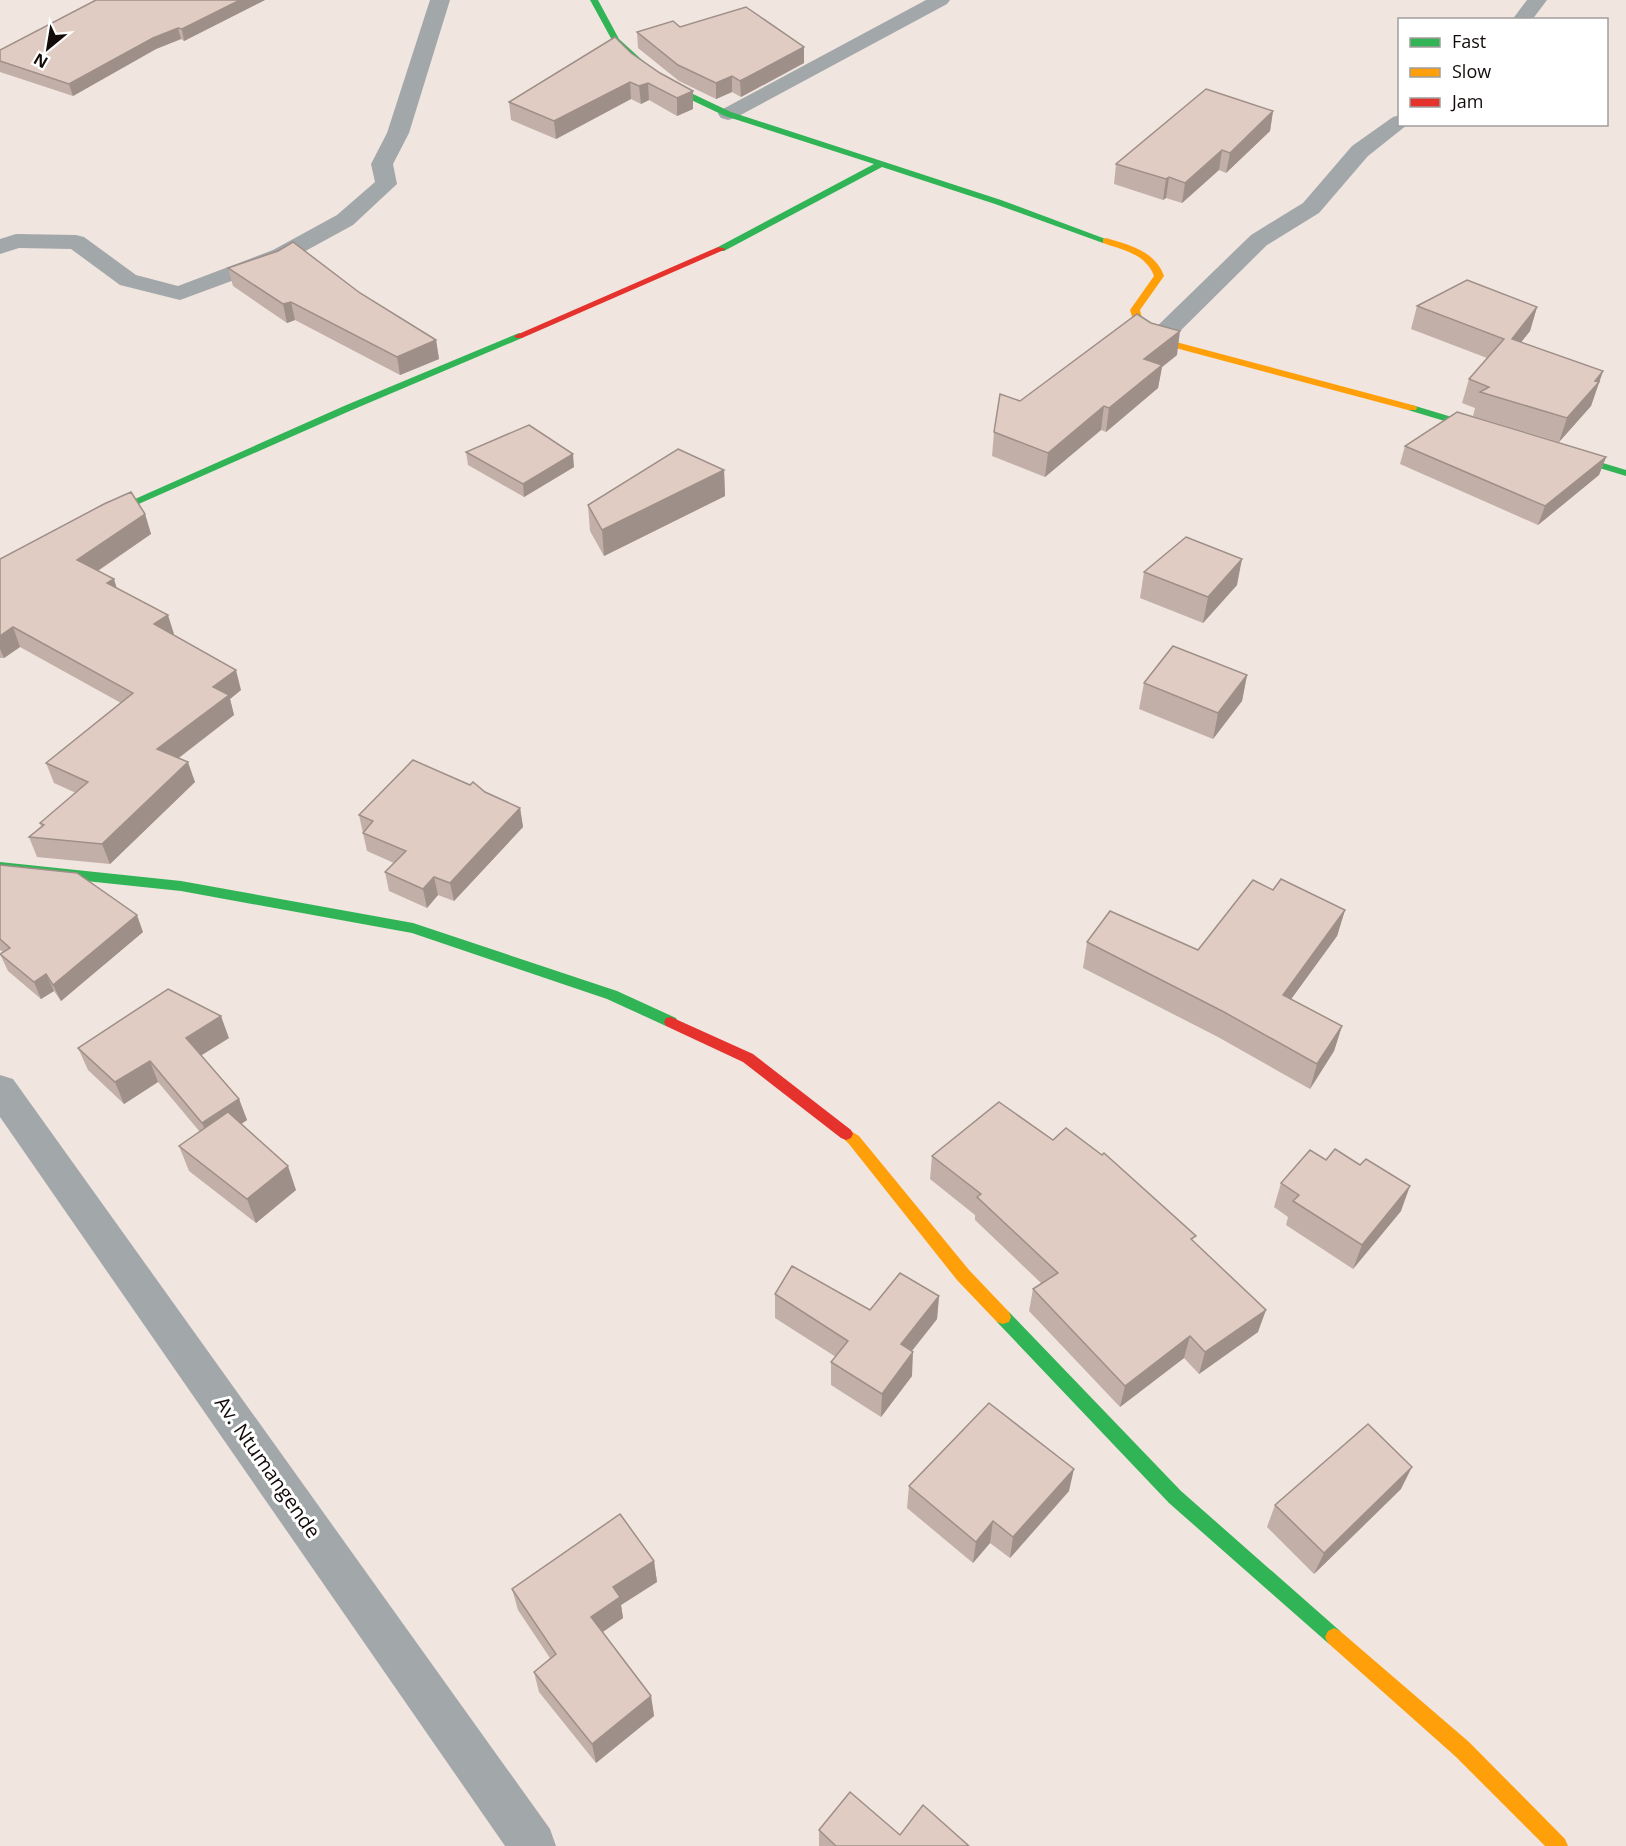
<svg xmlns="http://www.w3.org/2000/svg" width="1626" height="1846" font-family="'Open Sans',sans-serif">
	<rect width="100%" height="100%" fill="#f1e5e0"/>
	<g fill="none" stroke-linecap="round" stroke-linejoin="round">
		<g fill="#a2a7aa" fill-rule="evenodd">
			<polygon points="430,0 450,0 409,133 393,164 397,184 353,225 289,260 180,300 120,285 71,249 19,248 0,254 0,239 16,234 76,235 84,237 136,275 178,286 273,250 337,215 375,182 371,164 387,133"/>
			<polygon points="926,0 950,0 947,4 735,118 728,120 721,118 718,114 721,110"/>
			<polygon points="1527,0 1547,0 1532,20 1512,20"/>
			<polygon points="1400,115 1400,124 1407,125 1368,156 1319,213 1267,245 1166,345 1157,347 1148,345 1145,340 1148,335 1251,235 1303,203 1352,146 1393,117"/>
			<polygon points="0,1075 13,1079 550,1829 556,1846 505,1846 0,1117"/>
		</g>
		<g fill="#30b455" fill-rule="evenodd">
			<polygon points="590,0 598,0 619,39 641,59 674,85 731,112 1001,200 1111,241 1103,243 995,204 882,167 724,251 718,251 718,247 874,164 725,116 668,89 613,42"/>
			<polygon points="519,333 524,336 522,338 352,410 100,521 96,522 90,519 344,406"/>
			<polygon points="1412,405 1495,430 1496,432 1491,435 1408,410 1407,408"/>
			<polygon points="1560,450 1626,470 1626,476 1556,455 1556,451"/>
			<polygon points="0,862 181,881 413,923 617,991 676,1018 678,1022 676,1026 666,1026 607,999 412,933 181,891 0,872"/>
			<polygon points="1003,1310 1009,1312 1181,1491 1340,1631 1343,1637 1340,1643 1334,1646 1328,1643 1169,1503 997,1322 995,1317 997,1312"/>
		</g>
		<g fill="#ff9f0a" fill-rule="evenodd">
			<path d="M1106,238C1130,245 1155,251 1164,276L1140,310L1144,326L1161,338L1416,406L1417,408L1416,410H1408L1153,342L1136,329L1130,310L1154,276C1146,254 1123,250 1103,243V239Z"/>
			<polygon points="846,1128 859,1136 969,1270 1009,1312 1011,1317 1009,1322 1003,1324 997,1322 957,1280 849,1144 839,1134 841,1130"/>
			<polygon points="1334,1628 1340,1631 1469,1742 1565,1839 1568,1846 1545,1846 1455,1756 1328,1643 1325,1637 1328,1631"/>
		</g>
		<g fill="#e5322d" fill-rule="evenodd">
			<polygon points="718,247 726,249 522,338 516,338 514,336"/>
			<polygon points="671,1017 753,1054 851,1130 853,1134 851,1138 846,1140 841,1138 743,1062 666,1026 664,1022 666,1018"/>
		</g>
	</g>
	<g fill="#c2afa8">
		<polygon points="96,0 265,0 184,41 181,39 156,49 73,96 0,72 0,50"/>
		<polygon points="680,27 804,47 804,63 741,97 732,92 716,99 679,81 638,48 637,32"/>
		<polygon points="631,53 693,109 677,116 649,100 641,104 631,99 556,139 511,120 509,102"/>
		<polygon points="1273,111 1270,131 1226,173 1219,170 1182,203 1166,198 1163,200 1114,184 1116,164"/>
		<polygon points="228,268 360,293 436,340 439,359 400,375 295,320 287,323 233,286"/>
		<polygon points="1417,306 1537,307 1530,331 1521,342 1603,371 1591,406 1559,442 1473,416 1475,408 1462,403 1469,379 1487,358 1411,329"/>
		<polygon points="1177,355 1162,367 1158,388 1106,432 1101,430 1045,477 992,456 994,432 1020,401"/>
		<polygon points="1405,446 1606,457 1599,475 1538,525 1400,464"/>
		<polygon points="466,452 574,467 524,497 468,465"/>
		<polygon points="724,470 725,496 604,556 590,531 588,505"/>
		<polygon points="145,514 151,534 98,571 117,588 174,634 173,635 241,690 230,699 234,715 179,758 195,782 110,864 37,857 29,837 41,826 40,823 76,793 54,783 46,763 121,703 20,647 4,658 0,658 0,559"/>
		<polygon points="1144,572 1237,585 1203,623 1140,598"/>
		<polygon points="1247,675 1242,701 1213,739 1139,709 1144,683"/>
		<polygon points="485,792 520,808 523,827 454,901 438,895 427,908 389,891 385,872 394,863 367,851 359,815"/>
		<polygon points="0,865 143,932 61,1001 54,991 41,999 8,971 0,954 3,952 0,950"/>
		<polygon points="1273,890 1345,910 1337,936 1291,999 1342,1026 1334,1051 1310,1089 1218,1037 1083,968 1087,942 1198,950"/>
		<polygon points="229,1038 201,1055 239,1099 247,1120 241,1124 296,1190 256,1223 189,1171 179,1146 200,1132 158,1082 124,1104 88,1070 78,1048"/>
		<polygon points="932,1156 1194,1242 1258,1332 1199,1374 1184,1358 1120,1407 1029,1311 1033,1289 1041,1283 975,1220 975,1215 930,1179"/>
		<polygon points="1281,1183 1401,1211 1353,1269 1286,1225 1288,1217 1274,1207"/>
		<polygon points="775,1294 870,1310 939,1296 937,1319 912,1351 912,1376 881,1417 831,1385 831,1362 836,1357 775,1318"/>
		<polygon points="909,1486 1069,1491 1010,1558 990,1543 973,1563 907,1508"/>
		<polygon points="1401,1489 1314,1574 1267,1527 1275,1505"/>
		<polygon points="654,1561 657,1582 621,1605 623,1618 603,1632 651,1696 654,1716 596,1763 539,1692 534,1672 550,1658 518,1610 512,1589"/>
		<polygon points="819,1830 900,1835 969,1846 819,1846"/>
	</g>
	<g fill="#9e8f88">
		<polygon points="240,0 265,0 184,41 182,29"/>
		<polygon points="178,28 181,39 156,49 73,96 69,84 153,38"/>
		<polygon points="804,47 804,63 741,97 740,81"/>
		<polygon points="732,76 732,92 716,99 716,83"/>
		<polygon points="630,82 631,99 556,139 554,121"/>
		<polygon points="648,83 649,100 641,104 639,86"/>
		<polygon points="693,91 693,109 677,116 677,98"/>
		<polygon points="1273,111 1270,131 1226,173 1230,153"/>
		<polygon points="1222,150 1219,170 1182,203 1185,183"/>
		<polygon points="1169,177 1166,198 1163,200 1166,179"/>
		<polygon points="291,302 295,320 287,323 283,304"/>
		<polygon points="1537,307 1530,331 1505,363 1512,339"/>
		<polygon points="1180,331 1177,355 1162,367 1158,388 1106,432 1109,408 1144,359"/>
		<polygon points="436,340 439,359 400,375 397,357"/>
		<polygon points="1603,371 1591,406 1559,442 1567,418 1595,381"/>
		<polygon points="1104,406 1101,430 1045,477 1048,453"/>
		<polygon points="573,454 574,467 524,497 523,484"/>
		<polygon points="1606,457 1599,475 1538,525 1545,506"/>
		<polygon points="724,470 725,496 604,556 602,530"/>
		<polygon points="145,514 151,534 84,580 77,560"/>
		<polygon points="1242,559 1237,585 1203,623 1208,597"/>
		<polygon points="114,579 120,599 107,583"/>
		<polygon points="168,615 174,634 160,644 154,624"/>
		<polygon points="13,627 20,647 4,658 0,649 0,636"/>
		<polygon points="236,670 241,690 230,699 234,715 164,769 157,749 213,687"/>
		<polygon points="1247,675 1242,701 1213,739 1218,713"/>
		<polygon points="188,762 195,782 110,864 102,844"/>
		<polygon points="520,808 523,827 454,901 450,883"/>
		<polygon points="434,877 438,895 427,908 423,889"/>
		<polygon points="1345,910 1337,936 1276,1020 1283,995"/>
		<polygon points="137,915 143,932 61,1001 53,985"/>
		<polygon points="46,974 54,991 41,999 34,982"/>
		<polygon points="221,1016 229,1038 194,1060 186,1038"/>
		<polygon points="1342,1026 1334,1051 1310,1089 1317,1064"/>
		<polygon points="150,1061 158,1082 124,1104 115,1082"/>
		<polygon points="239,1099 247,1120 211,1145 202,1123"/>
		<polygon points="288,1166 296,1190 256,1223 247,1199"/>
		<polygon points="1410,1186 1401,1211 1353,1269 1362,1245"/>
		<polygon points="939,1296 937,1319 899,1367 901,1344"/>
		<polygon points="1266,1310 1258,1332 1199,1374 1205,1352"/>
		<polygon points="1190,1336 1184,1358 1120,1407 1125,1386"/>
		<polygon points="913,1352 912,1376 881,1417 882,1394"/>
		<polygon points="1412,1467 1401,1489 1314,1574 1324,1553"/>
		<polygon points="1074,1469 1069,1491 1010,1558 1013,1537"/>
		<polygon points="993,1521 990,1543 973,1563 976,1542"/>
		<polygon points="654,1561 657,1582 621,1605 623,1618 595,1637 591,1617 613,1587"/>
		<polygon points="651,1696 654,1716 596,1763 592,1744"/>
	</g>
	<g fill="#e1ccc3" stroke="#9e8f88" stroke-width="1.5">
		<polygon points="96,0 240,0 182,29 178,28 153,38 69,84 0,61 0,50"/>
		<polygon points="746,7 804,47 740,81 732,76 716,83 678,65 637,32 673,21 680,27"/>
		<polygon points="615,37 631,53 660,73 693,91 677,98 648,83 639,86 630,82 554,121 509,102"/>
		<polygon points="1206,89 1273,111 1230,153 1222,150 1185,183 1169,177 1166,179 1116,164"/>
		<polygon points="293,242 360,293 436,340 397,357 291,302 283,304 228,268 278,251"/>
		<polygon points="1467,280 1537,307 1512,339 1603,371 1595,381 1599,382 1567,418 1480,392 1489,387 1469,379 1504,339 1417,306"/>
		<polygon points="1137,314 1151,323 1180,331 1144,359 1162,365 1109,408 1104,406 1048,453 994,432 1000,394 1020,401"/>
		<polygon points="1457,412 1606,457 1545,506 1405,446"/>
		<polygon points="529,425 573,454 523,484 466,452"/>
		<polygon points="678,449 724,470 602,530 588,505"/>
		<polygon points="131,492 145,514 77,560 114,579 107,583 168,615 154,624 236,670 213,687 229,695 157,749 188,762 102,844 29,837 44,825 40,823 88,782 46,763 133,693 13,627 0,636 0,559 104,504"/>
		<polygon points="1186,537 1242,559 1208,597 1144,572"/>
		<polygon points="1173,646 1247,675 1218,713 1144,683"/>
		<polygon points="413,760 470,785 473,782 485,792 520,808 450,883 434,877 423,889 385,872 406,851 363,833 373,821 359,815"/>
		<polygon points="0,865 77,873 137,915 53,985 46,974 34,982 0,954 10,948 0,939"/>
		<polygon points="1281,879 1345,910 1283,995 1342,1026 1317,1064 1224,1012 1087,942 1110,911 1198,950 1253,880 1273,890"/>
		<polygon points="168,989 221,1016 186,1038 239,1099 202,1123 150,1061 115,1082 78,1048"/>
		<polygon points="999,1102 1053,1140 1066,1128 1102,1155 1104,1153 1196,1236 1191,1239 1266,1310 1205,1352 1190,1336 1125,1386 1033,1289 1058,1273 977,1197 981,1194 932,1156"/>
		<polygon points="228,1112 288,1166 247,1199 179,1146"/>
		<polygon points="1335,1149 1360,1165 1366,1159 1410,1186 1362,1245 1293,1201 1299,1195 1281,1183 1310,1150 1326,1160"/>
		<polygon points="792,1266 870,1310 900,1273 939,1296 901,1344 913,1352 882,1394 831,1362 848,1341 775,1294"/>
		<polygon points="989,1403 1074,1469 1013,1537 993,1521 976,1542 909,1486"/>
		<polygon points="1368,1424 1412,1467 1324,1553 1275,1505"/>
		<polygon points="620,1514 654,1561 613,1587 620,1597 591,1617 651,1696 592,1744 534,1672 556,1654 512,1589"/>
		<polygon points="850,1792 900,1835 923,1805 969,1846 836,1846 819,1830"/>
	</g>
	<g text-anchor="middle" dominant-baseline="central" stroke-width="6" stroke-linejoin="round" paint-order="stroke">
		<g font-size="20" fill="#130b09" stroke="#fff">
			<text transform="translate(268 1467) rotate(55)">Av. Ntumangende</text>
		</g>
	</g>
	<rect x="1398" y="18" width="210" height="108" fill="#ffffff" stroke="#a19d9d" stroke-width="1.5"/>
	<rect x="1410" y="38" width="30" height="9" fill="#30b455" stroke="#a19d9d" stroke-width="1.5"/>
	<text x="1452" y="48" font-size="18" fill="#130b09">Fast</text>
	<rect x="1410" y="68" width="30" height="9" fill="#ff9f0a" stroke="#a19d9d" stroke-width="1.5"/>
	<text x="1452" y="78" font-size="18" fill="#130b09">Slow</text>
	<rect x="1410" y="98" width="30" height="9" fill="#e5322d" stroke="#a19d9d" stroke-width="1.5"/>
	<text x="1452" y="108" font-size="18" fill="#130b09">Jam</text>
	<g transform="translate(48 48) rotate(210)" stroke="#ffffff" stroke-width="4.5" paint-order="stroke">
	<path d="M0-4.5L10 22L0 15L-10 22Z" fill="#130b09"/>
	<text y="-9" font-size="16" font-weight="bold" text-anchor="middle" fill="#130b09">N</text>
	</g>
</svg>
